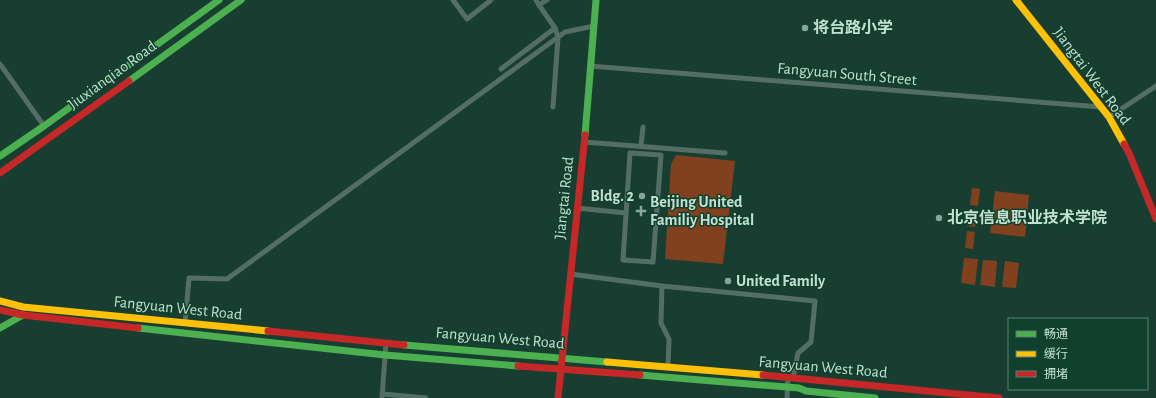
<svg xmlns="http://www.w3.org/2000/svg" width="1156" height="398" font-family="'Alegreya Sans','Noto Sans SC',sans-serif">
	<rect width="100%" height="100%" fill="#183e31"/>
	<g fill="#81411f">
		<polygon points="676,155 735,161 723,264 665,259 671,164"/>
		<polygon points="972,188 980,189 978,206 970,205"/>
		<polygon points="995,191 1029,195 1025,237 990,233"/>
		<polygon points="969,209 977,210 975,227 967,226"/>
		<polygon points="967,231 975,232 973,249 965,248"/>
		<polygon points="964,258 978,259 975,285 961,283"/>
		<polygon points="983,260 997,261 995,287 980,285"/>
		<polygon points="1005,261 1019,263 1016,288 1002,287"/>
	</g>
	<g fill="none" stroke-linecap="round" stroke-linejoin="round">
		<g stroke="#546e63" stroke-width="5">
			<polyline points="453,0 467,19 491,0"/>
			<polyline points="536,0 539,5"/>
			<polyline points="547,0 539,5 555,28 558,37 553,107"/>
			<polyline points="0,64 44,126"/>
			<polyline points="590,66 1101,107"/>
			<polyline points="501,69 555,28"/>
			<polyline points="1109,117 1156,86"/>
			<polyline points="584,142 725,153"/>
			<polyline points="641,146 643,127"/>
			<polygon points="630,153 661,155 653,262 623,260"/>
			<polyline points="577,208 626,213"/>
			<polyline points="570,274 662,286 815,301 811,342 798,353 793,378"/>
			<polyline points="662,286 661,323 669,339 668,367"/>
			<polyline points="185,323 189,278 227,279 565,32 594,26"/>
			<polyline points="383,394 426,398"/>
			<polyline points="382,398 386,343"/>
			<polyline points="787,398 788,377"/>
		</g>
		<g stroke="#4caf50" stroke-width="7">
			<polyline points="129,81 241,0"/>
			<polyline points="585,135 596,0"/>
			<polyline points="0,156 44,126 219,0"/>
			<polyline points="0,328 23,315"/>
			<polyline points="138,328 385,355 518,366"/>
			<polyline points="404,345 607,362"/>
			<polyline points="640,375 799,388 806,391 875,398"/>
		</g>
		<g stroke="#ffc107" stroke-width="7">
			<polyline points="1016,0 1109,117 1124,144"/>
			<polyline points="0,301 23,307 268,331"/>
			<polyline points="607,362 763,375"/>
		</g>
		<g stroke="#c62828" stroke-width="7">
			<polyline points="1124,144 1129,153 1156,219"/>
			<polyline points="0,173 129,81"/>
			<polyline points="0,310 23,315 138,328"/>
			<polyline points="268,331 404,345"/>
			<polyline points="518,366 640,375"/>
			<polyline points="763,375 999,398"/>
			<polyline points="558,398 585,135"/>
		</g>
	</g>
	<g fill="#86a799" stroke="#11402e" stroke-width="1.5">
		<circle cx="805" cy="28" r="4"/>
		<circle cx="642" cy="196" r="4"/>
		<path d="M639 205h4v4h4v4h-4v4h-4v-4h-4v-4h4z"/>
		<circle cx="939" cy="218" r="4"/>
		<circle cx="728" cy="281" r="4"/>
	</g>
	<g text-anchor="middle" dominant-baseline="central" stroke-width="3" stroke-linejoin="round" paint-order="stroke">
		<g font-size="16" font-weight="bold" fill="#c2e0d1" stroke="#11402e" text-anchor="start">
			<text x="813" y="28">将台路小学</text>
			<text x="634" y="196" text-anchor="end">Bldg. 2</text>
			<text x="650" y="202">Beijing United<tspan x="650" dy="18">Familiy Hospital</tspan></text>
			<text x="947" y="218">北京信息职业技术学院</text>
			<text x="736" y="281">United Family</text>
		</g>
		<g font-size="16" fill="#c2e0d1" stroke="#11402e">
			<text transform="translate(847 74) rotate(5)">Fangyuan South Street</text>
			<text transform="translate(112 75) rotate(-36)">Jiuxianqiao Road</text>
			<text transform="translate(1092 76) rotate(53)">Jiangtai West Road</text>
			<text transform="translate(564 198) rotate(-84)">Jiangtai Road</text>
			<text transform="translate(178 308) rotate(6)">Fangyuan West Road</text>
			<text transform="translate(500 338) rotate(5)">Fangyuan West Road</text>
			<text transform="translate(823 367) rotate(5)">Fangyuan West Road</text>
		</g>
	</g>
	<rect x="1008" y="318" width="140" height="72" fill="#11402e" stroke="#58806f"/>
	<rect x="1016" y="331" width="20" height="6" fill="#4caf50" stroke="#58806f"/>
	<text x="1044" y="338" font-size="12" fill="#c2e0d1">畅通</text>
	<rect x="1016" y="351" width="20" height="6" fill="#ffc107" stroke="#58806f"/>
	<text x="1044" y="358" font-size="12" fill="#c2e0d1">缓行</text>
	<rect x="1016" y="371" width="20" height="6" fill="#c62828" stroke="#58806f"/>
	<text x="1044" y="378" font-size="12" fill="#c2e0d1">拥堵</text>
</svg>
